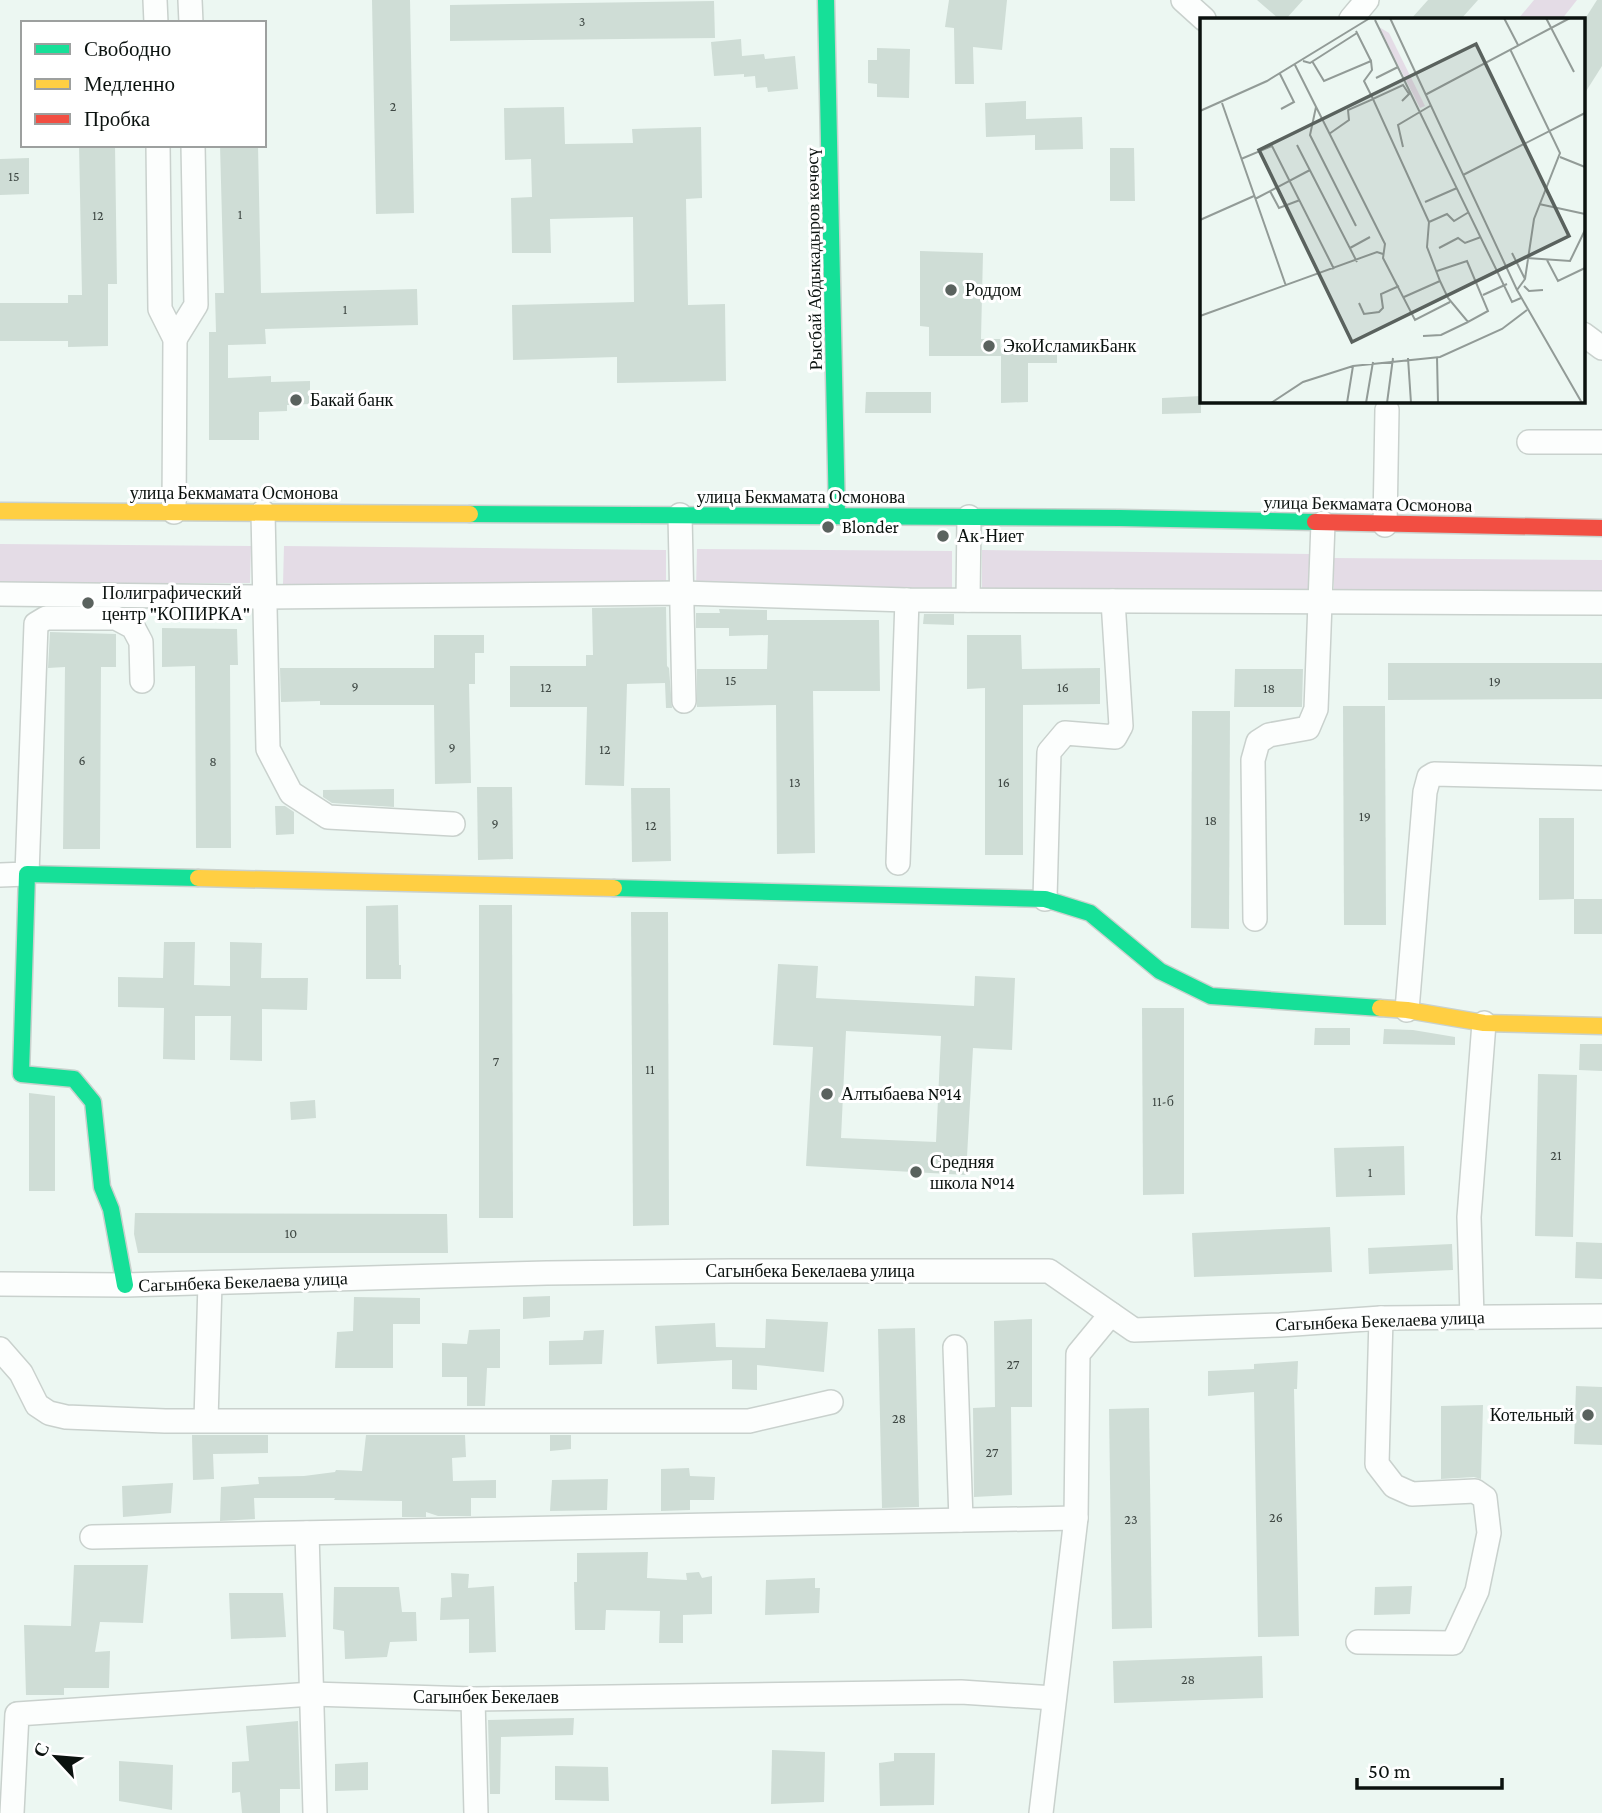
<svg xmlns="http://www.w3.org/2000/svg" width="1602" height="1813" font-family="'Crimson Pro',serif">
	<rect width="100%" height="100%" fill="#ecf7f2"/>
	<g fill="#e4dce6">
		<polygon points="1534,0 1577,0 1562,19 1518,19"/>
		<polygon points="0,544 251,546 250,583 0,583"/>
		<polygon points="284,546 666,550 666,588 283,584"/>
		<polygon points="697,549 952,551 952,589 696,587"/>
		<polygon points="982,550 1310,554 1310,592 982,588"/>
		<polygon points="1334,558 1602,560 1602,593 1334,590"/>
	</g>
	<g fill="#cfddd6" fill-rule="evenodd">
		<polygon points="372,0 410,0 414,213 376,214"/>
		<polygon points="949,0 1007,0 1002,50 973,47 974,84 955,84 954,28 945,27"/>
		<polygon points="1257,0 1303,0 1286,19 1279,19"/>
		<polygon points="1428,0 1478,0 1461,19 1411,19"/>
		<polygon points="1597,0 1602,0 1602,66 1583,96 1583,22"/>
		<polygon points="714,1 715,38 450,41 450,5"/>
		<polygon points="741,39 742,56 764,54 765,59 795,56 798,89 768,92 767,87 756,88 755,76 744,77 744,74 714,76 711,42"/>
		<polygon points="877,48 910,49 909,98 877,97 877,84 868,83 868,60 877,60"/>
		<polygon points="1026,101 1026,119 1082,117 1083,149 1035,150 1035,135 986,137 985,103"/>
		<polygon points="564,107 565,144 633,143 632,129 701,127 702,198 686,199 688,305 725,304 726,381 617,383 617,357 513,360 512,305 634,302 633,217 550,219 551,253 512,253 511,198 532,197 531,159 505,160 504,108"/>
		<polygon points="79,145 115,145 117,284 108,284 108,346 68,347 68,341 0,341 0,303 68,303 68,295 82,295"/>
		<polygon points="220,145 258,145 261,293 417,289 418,325 265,329 266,344 228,345 228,378 271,376 271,382 310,381 310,404 287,405 287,411 259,412 259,440 209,440 209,332 216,332 215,293 224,293"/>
		<polygon points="1110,148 1134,148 1135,201 1110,201"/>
		<polygon points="29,158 29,194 0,195 0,159"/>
		<polygon points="920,251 983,253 981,339 1000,339 1001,354 1001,346 1057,346 1057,363 1028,363 1028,402 1001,403 1001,356 929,356 929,327 920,326"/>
		<polygon points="866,392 931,392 931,413 865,413"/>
		<polygon points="1201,396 1201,413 1162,414 1162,398"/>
		<polygon points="666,607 667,666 669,668 672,708 666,708 665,683 627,684 624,786 585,785 587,707 510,707 510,666 586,666 586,655 593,655 592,608"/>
		<polygon points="719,609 767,610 767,620 879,620 880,691 813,691 815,853 777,854 776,705 697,707 697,669 767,669 768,635 729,636 729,628 696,628 696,613 720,613"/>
		<polygon points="924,614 954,614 954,625 923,624"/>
		<polygon points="162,628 237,629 238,665 230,665 231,848 196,848 195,666 162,667"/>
		<polygon points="50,632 116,634 116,667 101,667 100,849 63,849 65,667 48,668"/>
		<polygon points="434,635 484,635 484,653 475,653 475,684 469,684 471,783 435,784 434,705 320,705 320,701 281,702 280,668 434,668"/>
		<polygon points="967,635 1021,635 1022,669 1100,668 1100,704 1023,705 1023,855 985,855 985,688 967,689"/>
		<polygon points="1388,663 1602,663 1602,699 1388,700"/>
		<polygon points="1235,669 1303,669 1302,707 1234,707"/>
		<polygon points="1343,706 1385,706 1386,925 1344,925"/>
		<polygon points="1192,711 1230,711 1229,929 1191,928"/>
		<polygon points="477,787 512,787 513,859 478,860"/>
		<polygon points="631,788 670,788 671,861 632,862"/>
		<polygon points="394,789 394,807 332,803 323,797 323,790"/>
		<polygon points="275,806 285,806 294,812 294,834 276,835"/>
		<polygon points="1539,818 1574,818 1574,899 1539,900"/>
		<rect x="1574" y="899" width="28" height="35"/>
		<polygon points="398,905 399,965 401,965 401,979 366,979 366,906"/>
		<polygon points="479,905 512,905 513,1218 479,1218"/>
		<polygon points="631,912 668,912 669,1225 633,1226"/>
		<polygon points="164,942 195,942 194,985 230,986 230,942 262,943 261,978 308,978 307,1010 262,1009 262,1061 230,1060 231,1016 195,1016 195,1060 163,1059 164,1008 118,1007 118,977 163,978"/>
		<path d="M778,964L818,966L816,998L974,1006L975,976L1015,978L1012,1050L973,1048L966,1175L806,1166L813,1047L773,1045ZM846,1031L941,1036L936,1142L841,1138Z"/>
		<polygon points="1142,1008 1184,1008 1184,1194 1143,1195"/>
		<polygon points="1315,1028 1350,1028 1350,1045 1314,1045"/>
		<polygon points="1384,1029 1413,1030 1455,1037 1455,1045 1383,1044"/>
		<polygon points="1580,1044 1602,1044 1602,1071 1579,1070"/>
		<polygon points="1538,1074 1577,1075 1573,1237 1535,1236"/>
		<polygon points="29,1093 55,1096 55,1191 29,1191"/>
		<polygon points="315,1100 316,1118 291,1120 290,1102"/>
		<polygon points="1404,1146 1405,1195 1336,1197 1334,1148"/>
		<polygon points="135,1213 447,1214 448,1253 138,1253 134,1234"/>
		<polygon points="1330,1227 1332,1272 1194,1277 1192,1233"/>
		<polygon points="1576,1242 1602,1243 1602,1279 1575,1278"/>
		<polygon points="1452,1244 1453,1270 1369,1274 1368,1248"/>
		<polygon points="550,1296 550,1317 523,1319 523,1297"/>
		<polygon points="354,1297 420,1298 420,1324 393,1324 393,1368 335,1368 337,1332 353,1331"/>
		<polygon points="766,1319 828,1322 824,1372 757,1365 757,1390 732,1389 732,1360 657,1364 655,1326 715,1323 716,1347 765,1348"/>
		<polygon points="1032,1319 1032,1407 1011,1407 1012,1495 974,1497 973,1408 995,1407 994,1321"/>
		<polygon points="915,1328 919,1507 882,1508 878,1329"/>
		<polygon points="500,1329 500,1368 487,1368 485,1406 467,1406 467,1377 442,1377 442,1343 467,1344 469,1330"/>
		<polygon points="604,1330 602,1364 549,1365 549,1341 583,1340 584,1331"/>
		<polygon points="1298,1361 1297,1389 1294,1389 1299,1636 1258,1637 1254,1392 1208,1396 1208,1371 1254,1369 1254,1364"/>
		<polygon points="1576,1386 1602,1387 1602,1445 1574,1444"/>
		<polygon points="1483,1405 1481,1479 1474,1477 1441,1479 1441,1406"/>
		<polygon points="1149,1408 1152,1628 1112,1629 1109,1409"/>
		<polygon points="192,1435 268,1435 268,1453 213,1454 214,1479 193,1480"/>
		<polygon points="366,1435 465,1435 466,1457 452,1458 453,1481 496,1480 496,1498 471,1498 471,1516 438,1516 426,1512 426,1517 402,1517 402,1501 334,1500 335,1498 254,1498 255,1519 220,1521 221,1487 259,1484 258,1477 304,1476 335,1472 336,1470 362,1471"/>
		<polygon points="550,1435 571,1435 571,1449 550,1451"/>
		<polygon points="689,1468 690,1476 715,1477 714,1500 690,1500 690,1510 661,1511 661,1469"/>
		<polygon points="608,1479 607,1510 550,1511 552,1480"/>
		<polygon points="173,1483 171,1513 123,1517 122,1486"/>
		<polygon points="648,1552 647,1578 687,1580 686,1573 699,1572 702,1578 712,1576 712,1614 683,1615 683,1643 659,1643 660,1611 606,1610 605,1630 575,1630 574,1582 577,1582 577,1553"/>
		<polygon points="74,1565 148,1565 143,1623 100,1622 95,1652 110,1651 109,1688 64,1688 64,1695 26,1695 24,1625 71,1626"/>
		<polygon points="451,1573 469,1574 468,1588 494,1586 496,1652 469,1653 469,1619 440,1620 441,1598 452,1597"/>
		<polygon points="815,1578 815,1588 820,1588 819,1613 765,1615 766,1580"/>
		<polygon points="1412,1586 1410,1614 1374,1615 1375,1587"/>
		<polygon points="334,1587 399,1587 402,1612 416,1612 417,1641 390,1642 387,1657 345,1659 344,1631 333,1629"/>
		<polygon points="229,1593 283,1593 286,1637 231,1639"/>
		<polygon points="1262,1656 1263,1698 1114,1703 1113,1661"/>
		<polygon points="574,1718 573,1735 501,1737 500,1794 490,1794 488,1720"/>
		<polygon points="298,1721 300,1789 280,1789 280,1813 242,1813 240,1792 232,1793 232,1762 249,1761 246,1726"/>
		<polygon points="772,1750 825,1752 824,1802 771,1804"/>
		<polygon points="894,1753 935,1753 934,1805 880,1806 879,1763 894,1761"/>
		<polygon points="119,1761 173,1765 172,1810 119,1801"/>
		<polygon points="368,1762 368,1790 335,1791 335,1764"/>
		<polygon points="555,1766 608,1767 609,1801 555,1800"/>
	</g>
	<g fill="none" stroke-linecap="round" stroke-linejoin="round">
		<g stroke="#c9d1cd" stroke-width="26">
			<g id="street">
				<polyline points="155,0 156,23"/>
				<polyline points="190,0 191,23"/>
				<polyline points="1183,0 1204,19"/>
				<polyline points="1351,19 1367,0"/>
				<polyline points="158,145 160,309 175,339 174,512"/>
				<polyline points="1583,334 1602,348"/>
				<polyline points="175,339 196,305 193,145"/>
				<polyline points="1529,442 1602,442"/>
				<polyline points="263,512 268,749 291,793 328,817 453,824"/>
				<polyline points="680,515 684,701"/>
				<polyline points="1385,525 1387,410"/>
				<polyline points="0,594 264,597 682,593 907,600 1602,603"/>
				<polyline points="968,600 969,517"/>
				<polyline points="898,863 907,600"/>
				<polyline points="0,875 27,874 36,624 46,618 116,618 133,627 141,642 142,681"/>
				<polyline points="1045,899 1049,752 1065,733 1115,737 1121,726 1113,601"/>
				<polyline points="1255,919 1253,760 1258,742 1269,735 1308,728 1316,709 1323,523"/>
				<polyline points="1407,1010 1425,792 1429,777 1434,774 1602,778"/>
				<polyline points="0,1284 125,1285 547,1273 731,1271 1049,1271 1134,1330 1280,1325 1381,1318 1602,1316"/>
				<polyline points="1472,1317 1469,1217 1484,1023"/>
				<polyline points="955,1347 961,1520"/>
				<polyline points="0,1349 21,1373 37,1405 49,1413 66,1417 165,1421 749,1421 831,1402"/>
				<polyline points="206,1420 210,1283"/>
				<polyline points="307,1533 315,1813"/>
				<polyline points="92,1537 1076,1518"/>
				<polyline points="1358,1642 1453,1643 1477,1591 1489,1533 1485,1498 1475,1491 1412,1494 1394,1486 1377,1464 1381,1318"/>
				<polyline points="473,1699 476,1813"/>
				<polyline points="12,1813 17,1714 312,1694 473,1699 961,1692 1054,1698"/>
				<polyline points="1041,1813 1076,1518 1078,1354 1111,1314"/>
			</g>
		</g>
		<g stroke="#c9d1cd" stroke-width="19">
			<g id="fast">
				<polyline points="826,0 837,516"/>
				<polyline points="470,514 1120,518 1315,522"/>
				<polyline points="614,888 1045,899 1090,913 1160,971 1211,996 1380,1008"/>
				<polyline points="125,1285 111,1209 102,1187 93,1102 74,1079 21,1074 27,874 198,878"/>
			</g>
		</g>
		<g stroke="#c9d1cd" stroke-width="19">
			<g id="slow">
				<polyline points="0,511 470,514"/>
				<polyline points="198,878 614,888"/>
				<polyline points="1380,1008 1407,1010 1484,1023 1602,1026"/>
			</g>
		</g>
		<g stroke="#c9d1cd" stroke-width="19">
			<polyline id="jam" points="1315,522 1602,528"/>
		</g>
		<use href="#street" stroke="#fcfefd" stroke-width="23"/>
		<use href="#fast" stroke="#16e098" stroke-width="16"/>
		<use href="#slow" stroke="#ffcf43" stroke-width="16"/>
		<use href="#jam" stroke="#f24e42" stroke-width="16"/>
	</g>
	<g fill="#5a625e" stroke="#fff" stroke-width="2.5">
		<circle cx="951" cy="290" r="7"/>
		<circle cx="989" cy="346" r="7"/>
		<circle cx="296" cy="400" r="7"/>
		<circle cx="828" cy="527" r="7"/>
		<circle cx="943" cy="536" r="7"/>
		<circle cx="88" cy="603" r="7"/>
		<circle cx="827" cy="1094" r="7"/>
		<circle cx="916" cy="1172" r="7"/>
		<circle cx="1588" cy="1415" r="7"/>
	</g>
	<g text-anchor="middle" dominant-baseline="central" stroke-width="6" stroke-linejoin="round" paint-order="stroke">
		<g font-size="14" fill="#3f4844">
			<text x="582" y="21">3</text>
			<text x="393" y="106">2</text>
			<text x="14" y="176">15</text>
			<text x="240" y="214">1</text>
			<text x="98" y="215">12</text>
			<text x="345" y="309">1</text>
			<text x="731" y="680">15</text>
			<text x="1495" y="681">19</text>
			<text x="355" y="686">9</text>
			<text x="546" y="687">12</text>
			<text x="1063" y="687">16</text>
			<text x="1269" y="688">18</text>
			<text x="452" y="747">9</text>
			<text x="605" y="749">12</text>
			<text x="82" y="760">6</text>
			<text x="213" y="761">8</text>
			<text x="795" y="782">13</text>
			<text x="1004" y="782">16</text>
			<text x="1365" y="816">19</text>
			<text x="1211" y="820">18</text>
			<text x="495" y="823">9</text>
			<text x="651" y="825">12</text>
			<text x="496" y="1061">7</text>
			<text x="650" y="1069">11</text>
			<text x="1163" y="1101">11-б</text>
			<text x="1556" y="1155">21</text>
			<text x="1370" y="1172">1</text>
			<text x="291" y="1233">10</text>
			<text x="1013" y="1364">27</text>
			<text x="899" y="1418">28</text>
			<text x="992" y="1452">27</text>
			<text x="1276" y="1517">26</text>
			<text x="1131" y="1519">23</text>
			<text x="1188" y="1679">28</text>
		</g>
		<g font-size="18" fill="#0b120f" stroke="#fff">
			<text transform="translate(814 259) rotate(-91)">Рысбай Абдыкадыров көчөсү</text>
			<text x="234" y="493">улица Бекмамата Осмонова</text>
			<text x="801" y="497">улица Бекмамата Осмонова</text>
			<text transform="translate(1368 504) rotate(1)">улица Бекмамата Осмонова</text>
			<text x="810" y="1271">Сагынбека Бекелаева улица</text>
			<text transform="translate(243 1282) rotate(-2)">Сагынбека Бекелаева улица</text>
			<text transform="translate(1380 1321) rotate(-2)">Сагынбека Бекелаева улица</text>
			<text x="486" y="1697">Сагынбек Бекелаев</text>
		</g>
		<g font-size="18" fill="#0b120f" stroke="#fff" text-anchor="start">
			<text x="965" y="290">Роддом</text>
			<text x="1003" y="346">ЭкоИсламикБанк</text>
			<text x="310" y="400">Бакай банк</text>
			<text x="842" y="527">Blonder</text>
			<text x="957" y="536">Ак-Ниет</text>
			<text x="102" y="593">Полиграфический<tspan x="102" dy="21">центр "КОПИРКА"</tspan></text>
			<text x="841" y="1094">Алтыбаева №14</text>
			<text x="930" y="1162">Средняя<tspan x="930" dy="21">школа №14</tspan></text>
			<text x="1574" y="1415" text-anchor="end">Котельный</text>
		</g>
	</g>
	<g transform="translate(1200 18)">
		<rect width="385" height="385" fill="#ecf7f2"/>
		<path d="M179,9L189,15L225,88L220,90Z" fill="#e4dce6"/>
		<path fill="none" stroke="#929b97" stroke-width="2" d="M190,0L317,272L382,385M304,0L318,27M346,0L374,54M175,2L312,284L321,280M156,13L171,43M310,31L360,135L334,201L325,261M103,43L110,45L157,15M112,43L124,63L171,43L172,52L164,63L173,81L203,67L209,76L202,83M95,47L185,226L183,240L215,302L250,284M80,56L94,84L81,91M176,60L198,49M225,77L370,0M22,85L86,268M116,89L110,117L156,208M0,93L67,63L170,0M129,116L149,102L148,92L173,81L229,204L227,229L240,263L248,280L268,304L288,293L267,243L237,253M97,127L157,244M203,129L198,107L230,88M360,139L385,149M41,141L72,128L134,251M263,157L385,95M70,173L79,190L100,182M55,181L110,152M225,184L257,170M339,186L385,196M0,202L54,178M229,204L247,196L254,203L269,194M150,230L170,219M239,230L258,220L265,225L281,219M312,235L325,261L317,272M327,240L370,243L385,212M347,242L358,263L385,250M324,268L329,273L343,272M283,277L307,266M204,279L240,263M159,285L164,296L179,294L183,290L181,276L199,268M0,298L177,234L183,236M223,318L241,317L268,304M237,339L238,385M208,340L211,385M71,385L103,364L153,348L240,339L302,311L327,292M147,385L153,348M166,385L173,344M187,385L193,340"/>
		<path fill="#5a625e" fill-opacity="0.15" stroke="#5a625e" stroke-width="3.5" d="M276,26L369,218L152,324L59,132Z"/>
		<rect width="385" height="385" fill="none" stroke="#0b120f" stroke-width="3.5"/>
	</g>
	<rect x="21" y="21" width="245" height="126" fill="#ffffff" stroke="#9da09f" stroke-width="2"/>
	<rect x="35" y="44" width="35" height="10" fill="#16e098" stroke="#9da09f" stroke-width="2"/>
	<text x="84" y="56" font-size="21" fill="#0b120f">Свободно</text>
	<rect x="35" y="79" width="35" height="10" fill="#ffcf43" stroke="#9da09f" stroke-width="2"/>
	<text x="84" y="91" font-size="21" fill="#0b120f">Медленно</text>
	<rect x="35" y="114" width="35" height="10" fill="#f24e42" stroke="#9da09f" stroke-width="2"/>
	<text x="84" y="126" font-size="21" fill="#0b120f">Пробка</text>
	<g transform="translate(56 1757) rotate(296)" stroke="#ffffff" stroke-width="5" paint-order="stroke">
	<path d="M0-5L12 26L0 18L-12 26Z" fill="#0b120f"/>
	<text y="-10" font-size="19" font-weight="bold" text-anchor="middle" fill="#0b120f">С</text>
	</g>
	<path d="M1357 1778v10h145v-10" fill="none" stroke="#0b120f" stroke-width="3.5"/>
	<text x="1368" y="1778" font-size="21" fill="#0b120f" stroke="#ffffff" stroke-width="5" paint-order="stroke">50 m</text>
</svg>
